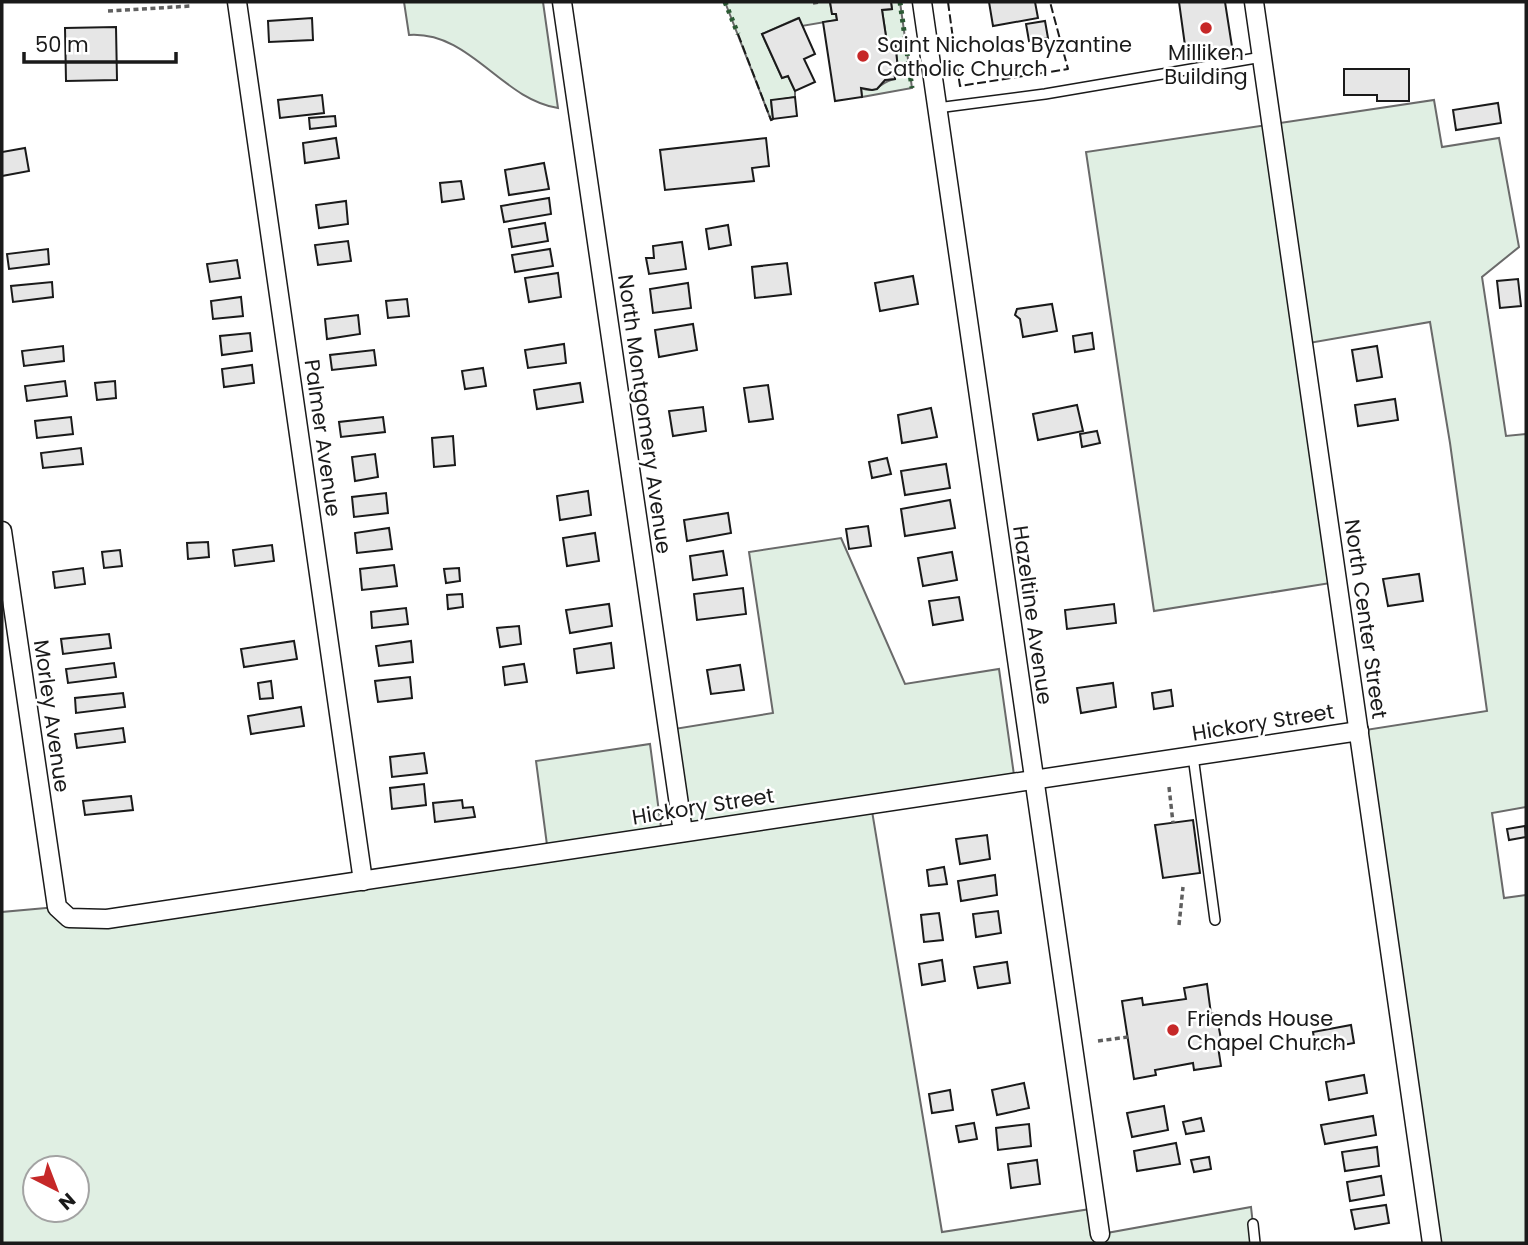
<svg xmlns="http://www.w3.org/2000/svg" width="1528" height="1245" font-family="Poppins,sans-serif">
	<rect width="100%" height="100%" fill="#fff"/>
	<g fill="#e0efe3" stroke="#6a6a6a" stroke-width="2" fill-rule="evenodd">
		<path d="M404,2H543L558,108C501,99 470,31 409,35Z"/>
		<polygon points="725,2 830,2 832,14 836,14 837,20 802,26 798,18 762,34 782,78 788,76 795,91 795,97 771,101 773,119 771,120"/>
		<path d="M891,2H900L912,88L862,97L861,88C879,95 879,81 895,79L894,69L898,68L895,43H887L882,10L892,9Z"/>
		<polygon points="1434,100 1442,147 1499,138 1519,247 1482,277 1506,436 1526,434 1526,807 1492,813 1504,898 1526,895 1526,1243 1432,1243 1359,731 1487,711 1450,443 1430,322 1303,344 1337,582 1154,611 1086,152"/>
		<path d="M841,538L905,684L999,669L1014,775L871,805L942,1232L1097,1208L1101,1234L1251,1207L1255,1243H2V912L57,907L69,918L682,832L668,730L773,713L749,552ZM35,1168H77V1210H35Z"/>
		<polygon points="650,744 661,827 547,845 536,761"/>
	</g>
	<g fill="#e6e6e6" stroke="#1a1a1a" stroke-width="2">
		<polygon points="830,2 891,2 892,9 882,10 887,43 895,42 898,69 894,69 895,79 885,80 877,89 872,90 861,88 862,97 835,101 823,22 837,20 836,14 832,14"/>
		<polygon points="989,2 1035,2 1038,18 993,26"/>
		<polygon points="1179,2 1225,2 1233,53 1187,60"/>
		<polygon points="312,18 313,40 269,42 268,21"/>
		<polygon points="799,18 815,54 804,59 815,82 795,91 788,76 782,78 762,34"/>
		<polygon points="1045,21 1048,38 1029,41 1026,24"/>
		<polygon points="116,27 117,80 66,81 65,28"/>
		<polygon points="1344,69 1409,69 1409,101 1377,101 1377,95 1344,95"/>
		<polygon points="322,95 324,113 280,118 278,100"/>
		<polygon points="795,97 797,116 773,119 771,100"/>
		<polygon points="1498,103 1501,123 1456,130 1453,110"/>
		<polygon points="335,116 336,126 310,129 309,118"/>
		<polygon points="336,138 339,158 305,163 303,143"/>
		<polygon points="766,138 769,166 752,168 754,181 665,190 660,150"/>
		<polygon points="25,148 29,171 2,176 2,152"/>
		<polygon points="544,163 549,189 509,195 505,170"/>
		<polygon points="461,181 464,199 442,202 440,183"/>
		<polygon points="549,198 551,214 504,222 501,206"/>
		<polygon points="346,201 348,224 319,228 316,205"/>
		<polygon points="545,223 548,241 512,247 509,229"/>
		<polygon points="728,225 731,245 709,249 706,229"/>
		<polygon points="348,241 351,261 318,265 315,245"/>
		<polygon points="682,242 686,269 649,274 646,258 654,258 653,246"/>
		<polygon points="48,249 49,264 9,269 7,254"/>
		<polygon points="550,249 553,266 515,272 512,255"/>
		<polygon points="237,260 240,278 210,282 207,264"/>
		<polygon points="787,263 791,294 755,298 752,267"/>
		<polygon points="558,273 561,297 529,302 525,278"/>
		<polygon points="913,276 918,304 880,311 875,283"/>
		<polygon points="1518,279 1521,306 1500,308 1497,281"/>
		<polygon points="52,282 53,297 13,302 11,286"/>
		<polygon points="688,283 691,308 653,313 650,289"/>
		<polygon points="241,297 243,316 213,319 211,301"/>
		<polygon points="407,299 409,316 388,318 386,301"/>
		<polygon points="1052,304 1057,331 1023,337 1020,319 1015,315 1017,309"/>
		<polygon points="358,315 360,334 327,339 325,319"/>
		<polygon points="693,324 697,350 659,357 655,330"/>
		<polygon points="250,333 252,351 222,355 220,336"/>
		<polygon points="1092,333 1094,349 1075,352 1073,336"/>
		<polygon points="564,344 566,363 528,368 525,350"/>
		<polygon points="63,346 64,361 24,366 22,351"/>
		<polygon points="1377,346 1382,377 1357,381 1352,350"/>
		<polygon points="374,350 376,365 332,370 330,355"/>
		<polygon points="252,365 254,383 224,387 222,369"/>
		<polygon points="483,368 486,386 465,389 462,371"/>
		<polygon points="65,381 67,396 27,401 25,386"/>
		<polygon points="115,381 116,398 97,400 95,383"/>
		<polygon points="580,383 583,402 537,409 534,390"/>
		<polygon points="768,385 773,419 749,422 744,388"/>
		<polygon points="1395,399 1398,420 1358,426 1355,405"/>
		<polygon points="1077,405 1083,431 1038,440 1033,414"/>
		<polygon points="703,407 706,431 673,436 669,411"/>
		<polygon points="931,408 937,437 902,443 898,415"/>
		<polygon points="71,417 73,434 37,438 35,421"/>
		<polygon points="383,417 385,432 341,437 339,422"/>
		<polygon points="1097,431 1100,443 1082,447 1080,434"/>
		<polygon points="453,436 455,465 434,467 432,438"/>
		<polygon points="81,448 83,464 43,468 41,453"/>
		<polygon points="375,454 378,477 355,481 352,457"/>
		<polygon points="887,458 891,474 872,478 869,462"/>
		<polygon points="946,464 950,488 905,495 901,471"/>
		<polygon points="588,491 591,515 560,520 557,496"/>
		<polygon points="386,493 388,513 354,517 352,497"/>
		<polygon points="950,500 955,528 905,536 901,509"/>
		<polygon points="728,513 731,533 687,541 684,520"/>
		<polygon points="868,526 871,546 849,549 846,529"/>
		<polygon points="389,528 392,549 357,553 355,533"/>
		<polygon points="595,533 599,561 567,566 563,538"/>
		<polygon points="208,542 209,557 188,559 187,543"/>
		<polygon points="272,545 274,561 235,566 233,550"/>
		<polygon points="120,550 122,566 104,568 102,552"/>
		<polygon points="723,551 727,575 693,580 690,556"/>
		<polygon points="952,552 957,580 923,586 918,558"/>
		<polygon points="394,565 397,586 362,590 360,569"/>
		<polygon points="83,568 85,584 55,588 53,572"/>
		<polygon points="459,568 460,581 446,583 444,569"/>
		<polygon points="1419,574 1423,601 1388,606 1383,579"/>
		<polygon points="743,588 746,614 697,620 694,594"/>
		<polygon points="462,594 463,607 448,609 447,595"/>
		<polygon points="959,597 963,620 933,625 929,601"/>
		<polygon points="609,604 612,626 570,633 566,610"/>
		<polygon points="1114,604 1116,623 1067,629 1065,610"/>
		<polygon points="406,608 408,624 372,628 371,612"/>
		<polygon points="519,626 521,644 500,647 497,628"/>
		<polygon points="109,634 111,648 63,654 61,639"/>
		<polygon points="294,641 297,659 244,667 241,649"/>
		<polygon points="411,641 413,662 379,666 376,646"/>
		<polygon points="611,643 614,668 577,673 574,649"/>
		<polygon points="114,663 116,677 68,683 66,669"/>
		<polygon points="524,664 527,682 505,685 503,667"/>
		<polygon points="740,665 744,690 711,694 707,670"/>
		<polygon points="410,677 412,698 378,702 375,681"/>
		<polygon points="271,681 273,698 260,699 258,683"/>
		<polygon points="1113,683 1116,707 1081,713 1077,688"/>
		<polygon points="1171,690 1173,706 1154,709 1152,693"/>
		<polygon points="123,693 125,707 76,713 75,698"/>
		<polygon points="301,707 304,726 251,734 248,716"/>
		<polygon points="123,728 125,742 77,748 75,734"/>
		<polygon points="424,753 427,773 392,777 390,757"/>
		<polygon points="424,784 426,805 392,809 390,788"/>
		<polygon points="131,796 133,810 85,815 83,801"/>
		<polygon points="462,800 463,808 473,807 475,817 435,822 433,803"/>
		<polygon points="1193,820 1200,873 1163,878 1155,825"/>
		<polygon points="1525,826 1526,837 1509,840 1507,829"/>
		<polygon points="987,835 990,859 960,864 956,839"/>
		<polygon points="944,867 947,884 929,886 927,870"/>
		<polygon points="995,875 997,895 961,901 958,881"/>
		<polygon points="998,911 1001,933 976,937 973,914"/>
		<polygon points="939,913 943,940 924,942 921,915"/>
		<polygon points="942,960 945,981 922,985 919,964"/>
		<polygon points="1007,962 1010,983 978,988 974,967"/>
		<polygon points="1207,984 1211,1014 1216,1013 1221,1039 1217,1040 1221,1066 1194,1070 1193,1063 1155,1070 1156,1075 1134,1079 1122,1001 1142,998 1143,1005 1186,999 1184,988"/>
		<polygon points="1351,1025 1354,1043 1316,1050 1313,1032"/>
		<polygon points="1364,1075 1367,1093 1329,1100 1326,1082"/>
		<polygon points="1024,1083 1029,1108 997,1115 992,1090"/>
		<polygon points="950,1090 953,1110 932,1113 929,1094"/>
		<polygon points="1164,1106 1168,1130 1132,1137 1127,1113"/>
		<polygon points="1373,1116 1376,1135 1325,1144 1321,1125"/>
		<polygon points="1201,1118 1204,1131 1186,1134 1183,1122"/>
		<polygon points="974,1123 977,1139 959,1142 956,1126"/>
		<polygon points="1029,1124 1031,1146 998,1150 996,1128"/>
		<polygon points="1176,1143 1180,1164 1137,1171 1134,1151"/>
		<polygon points="1377,1147 1379,1166 1345,1171 1342,1152"/>
		<polygon points="1209,1157 1211,1169 1194,1172 1191,1160"/>
		<polygon points="1037,1160 1040,1184 1011,1188 1008,1164"/>
		<polygon points="1381,1176 1384,1195 1350,1201 1347,1182"/>
		<polygon points="1386,1205 1389,1223 1355,1229 1351,1210"/>
	</g>
	<g fill="none" stroke-linecap="round" stroke-linejoin="round">
		<g stroke="#1a1a1a" stroke-width="12">
			<g id="lane">
				<polyline points="937,108 1045,94 1262,57"/>
				<polyline points="1193,756 1215,920"/>
				<polyline points="1253,1224 1255,1243"/>
			</g>
		</g>
		<g stroke="#1a1a1a" stroke-width="21">
			<g id="street">
				<polyline points="237,2 363,881"/>
				<polyline points="562,2 683,832"/>
				<polyline points="922,2 1100,1234"/>
				<polyline points="1254,2 1432,1243"/>
				<polyline points="2,531 57,907 69,918 107,919 1359,731"/>
			</g>
		</g>
		<g stroke="#5f5f5f" stroke-width="3.5" stroke-dasharray="5 3.5" stroke-linecap="butt">
			<polyline points="813,3 819,2"/>
			<polyline points="108,11 191,6"/>
			<polyline points="1169,787 1173,823"/>
			<polyline points="1179,925 1183,887"/>
			<polyline points="1098,1041 1128,1037"/>
		</g>
		<use href="#lane" stroke="#fff" stroke-width="9"/>
		<use href="#street" stroke="#fff" stroke-width="18"/>
		<g stroke="#2b5a34" stroke-width="5" stroke-dasharray="3.5 5" stroke-linecap="butt">
			<polyline points="725,2 738,34"/>
			<polyline points="900,2 912,88"/>
		</g>
		<g stroke="#1a1a1a" stroke-width="2" stroke-dasharray="9 3.5" stroke-linecap="butt">
			<polyline points="948,2 954,46"/>
			<polyline points="738,34 771,120 773,119"/>
			<polyline points="957,66 960,86 1068,69 1050,2"/>
		</g>
	</g>
	<g fill="#c62828" stroke="#fff" stroke-width="2.5">
		<circle cx="1206" cy="28" r="7"/>
		<circle cx="863" cy="56" r="7"/>
		<circle cx="1173" cy="1030" r="7"/>
	</g>
	<g text-anchor="middle" dominant-baseline="central" stroke-width="5" stroke-linejoin="round" paint-order="stroke">
		<g font-size="21" fill="#1a1a1a" stroke="#fff" text-anchor="start">
			<text x="877" y="44">Saint Nicholas Byzantine<tspan x="877" dy="24">Catholic Church</tspan></text>
			<text x="1206" y="52" text-anchor="middle">Milliken<tspan x="1206" dy="24">Building</tspan></text>
			<text x="1187" y="1018">Friends House<tspan x="1187" dy="24">Chapel Church</tspan></text>
		</g>
		<g font-size="21" fill="#1a1a1a" stroke="#fff">
			<text transform="translate(645 414) rotate(82)">North Montgomery Avenue</text>
			<text transform="translate(323 438) rotate(82)">Palmer Avenue</text>
			<text transform="translate(1033 615) rotate(82)">Hazeltine Avenue</text>
			<text transform="translate(1366 619) rotate(82)">North Center Street</text>
			<text transform="translate(52 716) rotate(82)">Morley Avenue</text>
			<text transform="translate(1263 722) rotate(-9)">Hickory Street</text>
			<text transform="translate(703 806) rotate(-9)">Hickory Street</text>
		</g>
	</g>
	<rect width="1528" height="1245" fill="none" stroke="#1a1a1a" stroke-width="7"/>
	<g transform="translate(56 1189) rotate(138)"><circle r="33" fill="#ffffff" stroke="#a3a3a3" stroke-width="2"/>
	<path d="M0-5L12 26L0 18L-12 26Z" fill="#c62828"/>
	<text y="-10" font-size="19" font-weight="bold" text-anchor="middle" fill="#1a1a1a">N</text>
	</g>
	<path d="M24 52v10h152v-10" fill="none" stroke="#1a1a1a" stroke-width="3.5"/>
	<text x="35" y="52" font-size="21" fill="#1a1a1a" stroke="#ffffff" stroke-width="5" paint-order="stroke">50 m</text>
</svg>
